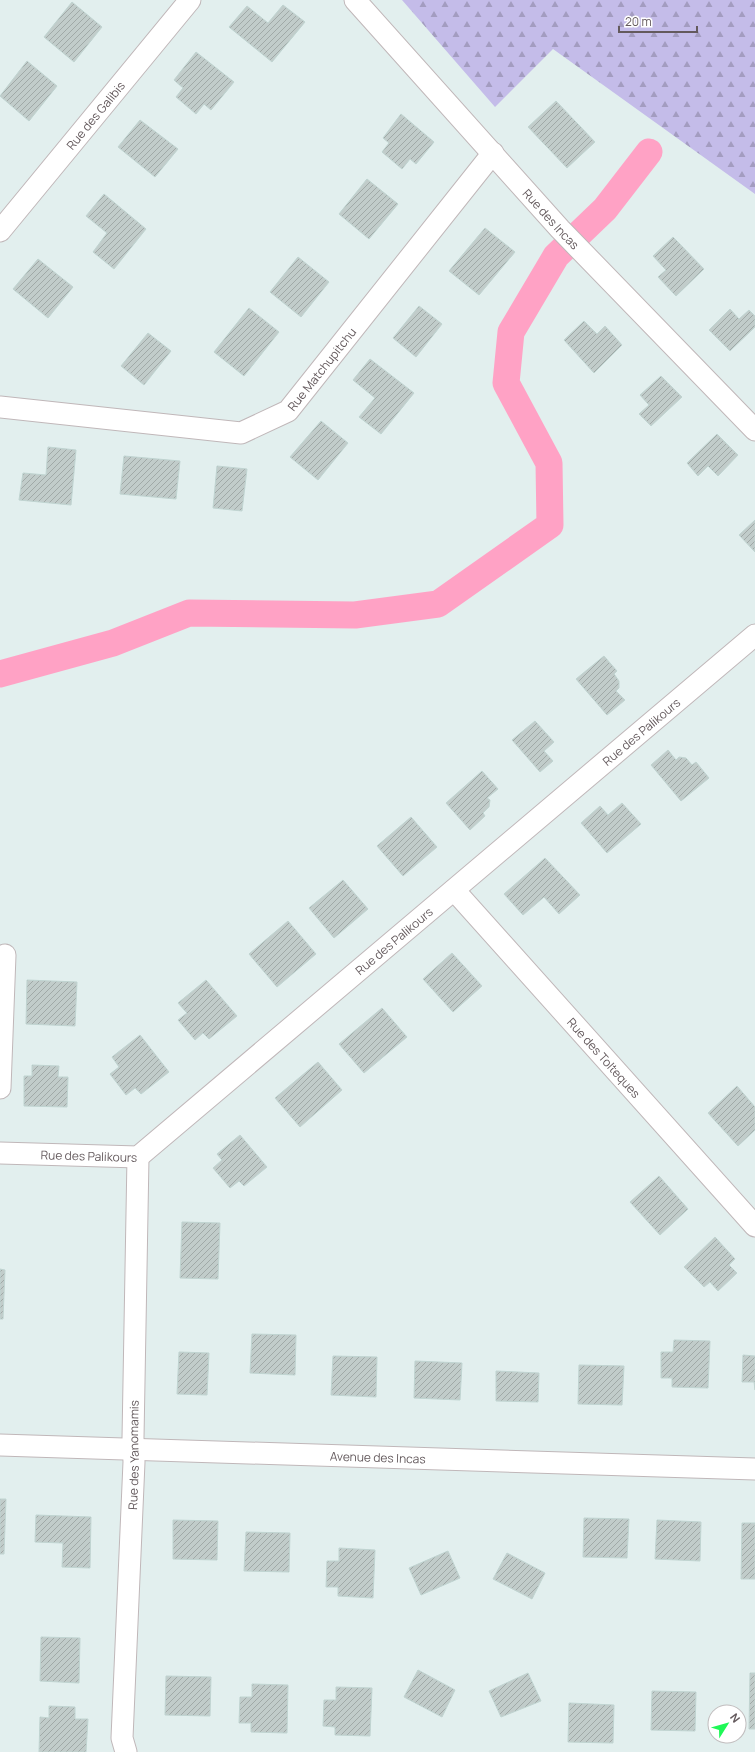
<svg xmlns="http://www.w3.org/2000/svg" width="755" height="1752" font-family="Manrope,sans-serif">
	<defs>
		<pattern id="forest-firs" width="22" height="20" patternUnits="userSpaceOnUse"><rect width="22" height="20" fill="#c4bce9"/><path d="M5 1l3.5 6h-7zM16 11l3.5 6h-7z" fill="#a39cc0"/></pattern>
		<pattern id="building-hatch" width="6" height="6" patternUnits="userSpaceOnUse"><rect width="6" height="6" fill="#c1ccca"/><path d="M-1 1l2-2M0 6l6-6M5 7l2-2" fill="none" stroke="#a0a9a7"/></pattern>
	</defs>
	<rect width="100%" height="100%" fill="#e2efee"/>
	<polygon fill="url(#forest-firs)" points="402,0 755,0 755,194 553,49 495,107"/>
	<g fill="none" stroke-linecap="round" stroke-linejoin="round">
		<polyline stroke="#ffa2c5" stroke-width="27" points="0,674 113,643 189,613 355,615 438,604 550,525 549,463 506,383 511,332 556,256 605,209 649,152"/>
	</g>
	<g fill="url(#building-hatch)" stroke="#c0d4d1">
		<polygon points="72,2 102,27 74,62 44,37"/>
		<polygon points="283,5 305,22 272,62 229,27 247,6 268,23"/>
		<polygon points="196,52 234,82 211,110 204,104 196,114 176,97 183,88 174,80"/>
		<polygon points="27,61 57,86 29,121 0,96"/>
		<polygon points="556,101 595,142 567,168 528,127"/>
		<polygon points="401,114 434,142 416,164 410,159 402,169 382,152 389,143 383,138"/>
		<polygon points="140,120 178,149 155,177 118,147"/>
		<polygon points="367,179 398,204 369,239 339,214"/>
		<polygon points="104,194 146,229 114,269 93,252 107,233 86,216"/>
		<polygon points="485,228 515,252 479,295 449,271"/>
		<polygon points="673,237 704,269 676,296 658,277 666,270 653,256"/>
		<polygon points="298,257 329,282 301,317 270,292"/>
		<polygon points="38,259 73,287 48,318 13,289"/>
		<polygon points="419,306 442,324 416,357 393,338"/>
		<polygon points="249,308 279,332 244,376 214,352"/>
		<polygon points="730,309 739,319 749,310 755,316 755,327 730,351 709,330"/>
		<polygon points="584,321 597,334 605,326 622,345 594,373 564,340"/>
		<polygon points="148,333 171,351 144,385 121,366"/>
		<polygon points="370,359 414,393 381,434 359,417 375,398 353,380"/>
		<polygon points="661,376 682,397 651,426 639,414 649,405 640,395"/>
		<polygon points="321,421 348,443 318,480 290,457"/>
		<polygon points="717,434 738,455 718,476 708,466 698,476 687,463"/>
		<polygon points="48,447 76,450 71,505 19,500 23,473 46,475"/>
		<polygon points="124,456 180,461 176,499 120,494"/>
		<polygon points="217,466 247,469 242,511 213,508"/>
		<polygon points="755,520 755,552 739,535"/>
		<polygon points="604,656 617,671 614,674 619,681 619,688 616,691 625,700 607,715 576,679"/>
		<polygon points="535,721 554,742 544,751 553,761 540,772 512,740"/>
		<polygon points="668,750 676,760 679,757 686,758 692,765 696,762 709,778 681,801 651,765"/>
		<polygon points="482,771 498,789 487,798 490,800 489,807 483,813 485,816 470,830 446,803"/>
		<polygon points="622,803 641,824 607,853 581,823 600,806 608,815"/>
		<polygon points="411,817 437,847 403,876 377,846"/>
		<polygon points="545,858 580,895 559,914 544,897 523,915 504,894"/>
		<polygon points="343,880 368,909 334,938 309,908"/>
		<polygon points="288,921 316,954 277,987 249,954"/>
		<polygon points="452,953 482,986 453,1012 423,979"/>
		<polygon points="27,980 77,982 75,1026 26,1024"/>
		<polygon points="206,980 237,1016 209,1039 203,1033 195,1040 178,1020 187,1013 178,1003"/>
		<polygon points="382,1008 407,1037 364,1073 339,1044"/>
		<polygon points="140,1035 169,1072 141,1094 135,1088 126,1095 110,1074 119,1067 112,1057"/>
		<polygon points="318,1062 342,1090 300,1127 275,1098"/>
		<polygon points="32,1065 59,1066 58,1077 68,1077 67,1107 24,1106 24,1076 32,1076"/>
		<polygon points="737,1086 755,1107 755,1130 738,1146 708,1113"/>
		<polygon points="240,1135 267,1167 244,1186 239,1181 230,1188 213,1168 222,1160 217,1154"/>
		<polygon points="659,1176 688,1209 660,1235 630,1202"/>
		<polygon points="182,1222 220,1223 218,1279 180,1278"/>
		<polygon points="715,1237 735,1259 729,1265 737,1273 718,1291 710,1282 704,1287 684,1267"/>
		<polygon points="0,1269 5,1270 3,1319 0,1319"/>
		<polygon points="252,1334 296,1335 295,1375 250,1373"/>
		<polygon points="674,1340 710,1341 708,1388 672,1387 672,1378 661,1378 661,1352 673,1352"/>
		<polygon points="179,1352 209,1353 207,1395 177,1394"/>
		<polygon points="743,1355 755,1356 755,1390 754,1382 742,1382"/>
		<polygon points="333,1356 377,1357 376,1397 331,1395"/>
		<polygon points="415,1361 462,1363 460,1400 414,1398"/>
		<polygon points="579,1365 624,1366 622,1405 578,1404"/>
		<polygon points="496,1371 539,1373 538,1402 496,1401"/>
		<polygon points="0,1499 6,1499 4,1554 0,1554"/>
		<polygon points="36,1515 91,1517 90,1568 62,1567 63,1543 35,1542"/>
		<polygon points="584,1518 629,1519 627,1558 583,1557"/>
		<polygon points="173,1520 218,1521 217,1560 173,1559"/>
		<polygon points="657,1520 701,1522 700,1561 655,1559"/>
		<polygon points="742,1523 755,1523 755,1579 741,1579"/>
		<polygon points="246,1532 290,1533 289,1572 244,1571"/>
		<polygon points="339,1548 375,1550 373,1598 338,1596 338,1587 326,1587 327,1561 339,1561"/>
		<polygon points="448,1551 460,1578 421,1595 409,1568"/>
		<polygon points="507,1553 545,1573 532,1599 493,1579"/>
		<polygon points="41,1637 80,1638 79,1683 40,1681"/>
		<polygon points="418,1670 455,1690 442,1717 404,1697"/>
		<polygon points="528,1673 541,1701 501,1717 489,1691"/>
		<polygon points="750,1673 755,1673 755,1729 749,1729"/>
		<polygon points="166,1676 211,1677 210,1716 165,1715"/>
		<polygon points="252,1684 288,1685 287,1733 251,1732 251,1723 239,1723 240,1697 252,1697"/>
		<polygon points="336,1687 372,1688 370,1736 335,1735 335,1727 323,1726 324,1700 336,1700"/>
		<polygon points="652,1691 696,1692 695,1731 651,1730"/>
		<polygon points="569,1703 614,1705 613,1743 568,1742"/>
		<polygon points="49,1706 75,1707 75,1719 88,1719 86,1752 39,1752 40,1717 49,1718"/>
	</g>
	<g fill="none" stroke-linecap="round" stroke-linejoin="round">
		<g stroke="#c0b7b9" stroke-width="23">
			<g id="street">
				<path id="s1" d="M355,0L560,229L755,430"/>
				<path id="s2" d="M0,231L190,0"/>
				<path id="s3" d="M0,407L241,433L288,411L493,153"/>
				<path id="s4" d="M454,890L755,1226"/>
				<polyline points="0,1088 5,955"/>
				<path id="s5" d="M0,1153L138,1157L755,635"/>
				<path id="s6" d="M0,1445L755,1469"/>
				<path id="s7" d="M126,1752L122,1738L134,1462L133,1438L138,1157"/>
			</g>
		</g>
		<use href="#street" stroke="#fff" stroke-width="21"/>
	</g>
	<g text-anchor="middle" dominant-baseline="central" stroke-width="3" stroke-linejoin="round" paint-order="stroke">
		<g font-size="12" fill="#645a5d" stroke="#fff">
			<text stroke="none"><textPath href="#s2" startOffset="150">Rue des Galibis</textPath></text>
			<text stroke="none"><textPath href="#s1" startOffset="294">Rue des Incas</textPath></text>
			<text stroke="none"><textPath href="#s3" startOffset="348">Rue Matchupitchu</textPath></text>
			<text stroke="none"><textPath href="#s5" startOffset="797">Rue des Palikours</textPath></text>
			<text stroke="none"><textPath href="#s5" startOffset="473">Rue des Palikours</textPath></text>
			<text stroke="none"><textPath href="#s4" startOffset="225">Rue des Tolteques</textPath></text>
			<text stroke="none"><textPath href="#s5" startOffset="89">Rue des Palikours</textPath></text>
			<text stroke="none"><textPath href="#s7" startOffset="298">Rue des Yanomamis</textPath></text>
			<text stroke="none"><textPath href="#s6" startOffset="378">Avenue des Incas</textPath></text>
		</g>
	</g>
	<g transform="translate(727 1724) rotate(53)"><circle r="19" fill="#ffffff" stroke="#c1bdbe"/>
	<path d="M0-3L7 15L0 10L-7 15Z" fill="#1ff857"/>
	<text y="-6" font-size="11" font-weight="bold" text-anchor="middle" fill="#645a5d">N</text>
	</g>
	<path d="M619 26v6h78v-6" fill="none" stroke="#645a5d" stroke-width="2"/>
	<text x="625" y="26" font-size="12" fill="#645a5d" stroke="#ffffff" stroke-width="3" paint-order="stroke">20 m</text>
</svg>
